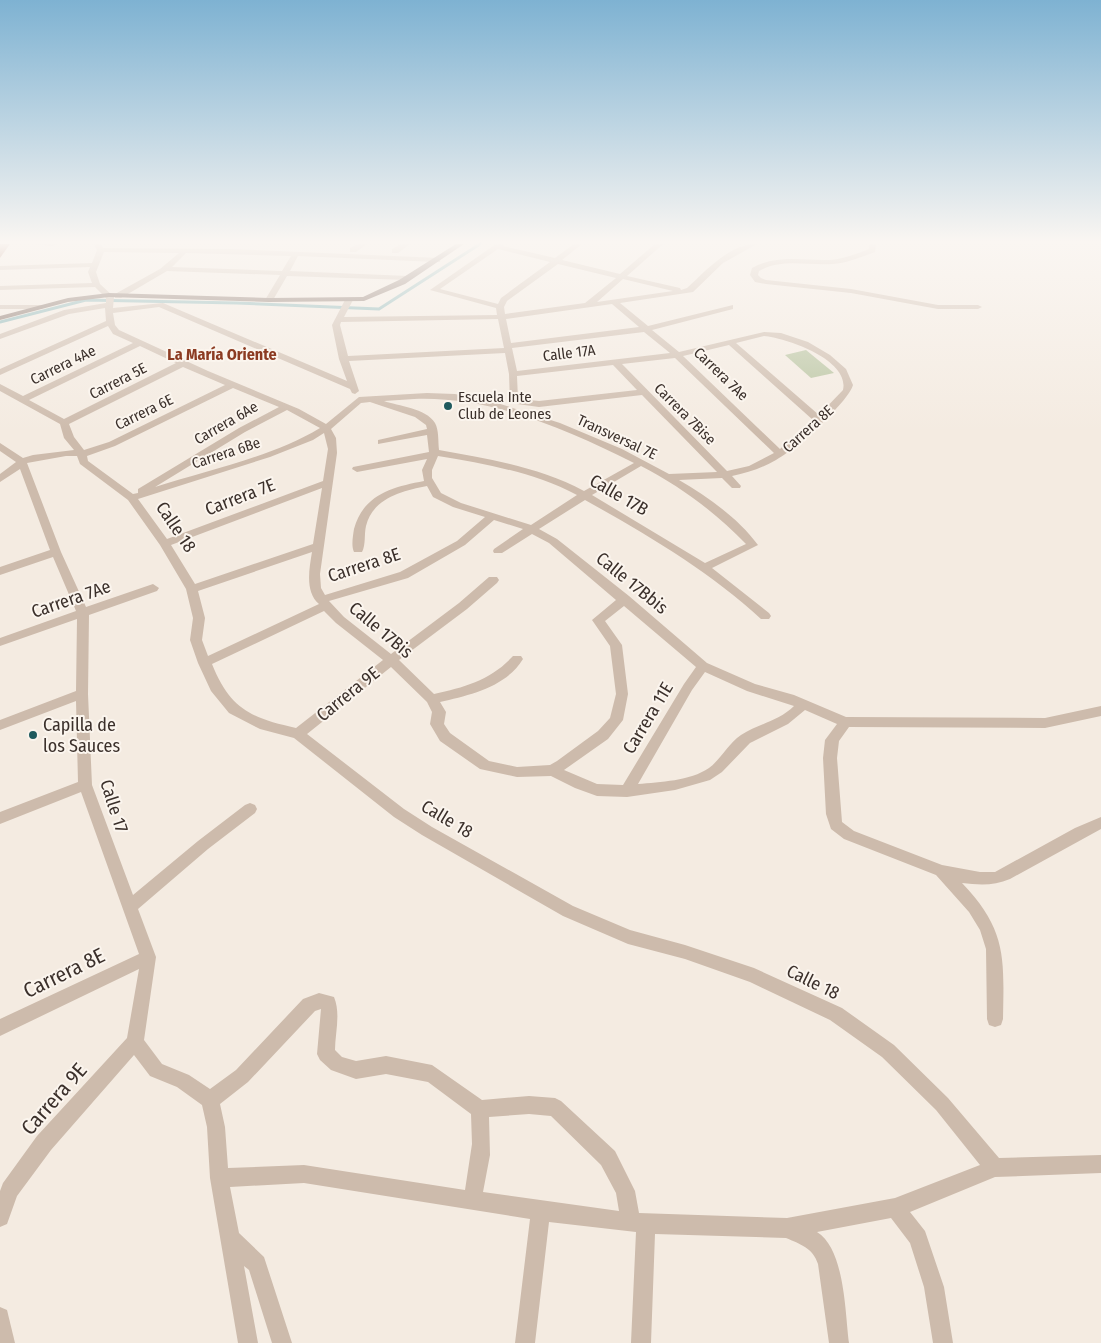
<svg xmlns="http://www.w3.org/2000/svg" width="1101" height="1343" font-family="'Fira Sans Condensed',sans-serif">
	<rect width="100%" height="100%" fill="#f4ebe1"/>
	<polygon fill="#b8c4a0" points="806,350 834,373 811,378 785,355"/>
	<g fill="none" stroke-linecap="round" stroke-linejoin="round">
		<polyline stroke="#7fb0b2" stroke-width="3" points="0,322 86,300 237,303 379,309 480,244"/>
		<g fill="#cdbbac" fill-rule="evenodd">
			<polygon points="36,244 55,244 52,246"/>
			<path d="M94,244H101L103,248L231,249L440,258V262H437L298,256L290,271L408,276L412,278L408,280L287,276L273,300L269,302L265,300L280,275L167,271L121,298H115V294L160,269L179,253L104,252L96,272L100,284L114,297L113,308L163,303L347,381L339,359L332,325L346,298L353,300L344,317L497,315L496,308L430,290L496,244H504L503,246L555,258L574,244H582L562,260L620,274L655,244H663L627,276L680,288L681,290L687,288C707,270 729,244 757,244L723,263L693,292L620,303L648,326L733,305V309L652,330L679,352L764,332L781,333L808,342L830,355L846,369L853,385C848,403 793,451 776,460C762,468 748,473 732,476L741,486L740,488H732L722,478L679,480C708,497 738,518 758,545L712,568L769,613L771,616L769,619H761C709,571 646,534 585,500L539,529L557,539L629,596L707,663L755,684L794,695L846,717L1045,718L1101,706V716L1045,728L849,727L839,741L837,758L842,822L854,831L942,865L980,872H995L1075,828L1101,817V829L1010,879C994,886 979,885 962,883C1007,930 1004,958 1003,1019L1001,1025L995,1027L989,1025L987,1019L986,949L980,930L969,912L936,875L844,839L831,829L826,814L823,758L825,740L837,724L805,710L788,724L750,743L722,772L710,780L675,790L627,797L597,796L575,788L551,776L517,777L480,769L440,741L430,724L432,712L427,702L391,667L307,734L404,809L432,827L573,906L630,930L685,945L754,968L842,1008L894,1045L948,1098L999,1158L1101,1155V1173L995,1177L910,1212L925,1231L944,1287L953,1343H933L924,1287L910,1243L891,1218L817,1232C845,1249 845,1313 849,1343H829L818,1264C813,1248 800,1244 786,1238L655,1234L651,1343H631L636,1232L549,1222L535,1343H515L530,1219L304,1183L230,1187L239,1233L264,1257L292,1343H272L249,1270L244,1266L258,1343H238L210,1178L207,1127L202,1105L177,1087L150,1076L134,1055L51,1150L17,1196L7,1224L0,1227V1191L3,1183L37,1136L127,1038L139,969L0,1036V1019L139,954L81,792L0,824V812L78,782L76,701L0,730V720L76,691L77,619L0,646V638L76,611L53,557L0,575V567L50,550L20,469L0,482V474L16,462L0,451V443L23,458L33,455L74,450L64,438L60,424L0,391V384L23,396L133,343L113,334L108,326L0,375V369L106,321L105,308L69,314L0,339V334L64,310L106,303V298L95,287L0,290V286L92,283L88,272L90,267L0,270V266L92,263L97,250ZM498,249L550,262L501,298L498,304L440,289ZM186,253L291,256L282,271L172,267ZM558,264L616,278L585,303L505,314L504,307L507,301ZM623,279L673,291L597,302ZM612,304L639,327L511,343L506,319ZM159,307L350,389L352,393L355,394L359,391L349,361L505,353L509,374L510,403L539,407L642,395L717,472L669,474L622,449L560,423L494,402L455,394L427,393L359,397L326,424L299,409L208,371L119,330L115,325L113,313ZM498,319L504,348L348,356L340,325L341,322ZM644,332L670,353L517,371L512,348ZM764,336C787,338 850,360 843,390L819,415L736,343ZM729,345L813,420L780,449L683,356ZM140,346L176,363L64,419L29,400ZM675,358L774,453L749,466L727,471L622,364ZM613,365L637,390L539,401L518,399L517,376ZM183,367L225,385L109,442L84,450L74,437L69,424ZM233,388L279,407L239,428L138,489V493L133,494L88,461L87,456L115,446ZM414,399C491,396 566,429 634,463L584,491C539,467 489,459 439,450C438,441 439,430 435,423C426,408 398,406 384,401ZM370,402L415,417L426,425L427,429L378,440V444L427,435L429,452L353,467L352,469L357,472L427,459L422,470L424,481C392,487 363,495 354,529C353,536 351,546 354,552H362C366,545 364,534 366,526C373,498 402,491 427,486L433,497L453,507L485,517L457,541L400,572L325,595L321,588L320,574L337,453L336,438L331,429L361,403ZM287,410L320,428C272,457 208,470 155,487L245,432ZM324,433L328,449L323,481L167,539L138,499L270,457L313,440ZM66,456H77L80,464L128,500L160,545L186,589L193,618L190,640L198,663L211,691L229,713L260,729L294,738L394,817L422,835L563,916L628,944L685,959L750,982L830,1020L882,1057L936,1110L980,1165L895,1198L787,1218L639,1213L635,1191L615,1151L561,1101L555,1098L529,1096L482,1100L432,1065L386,1056L356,1061L342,1057L335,1050C335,1033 341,1014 334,997L319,993L303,999L236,1070L210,1089L189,1075L162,1064L144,1040L156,957L138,909L208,849L255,813L257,809L255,805L250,803L245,805L198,841L133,895L92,785L88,694L89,615L157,591L159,588L153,584L86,607L61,552L27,463ZM438,456C486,464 533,472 577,495L531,525L461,503L441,493L432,478V470ZM641,466C680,486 715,512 746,544L705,563L592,495ZM322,488L313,544L195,584L171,545ZM494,520L523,529L494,549L493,551L494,553H502L532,534L549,543L616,600L592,620L610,646L616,694L610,718L598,731L557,761L550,765L517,767L489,761L450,733L444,724L446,712L440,702C470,695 506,687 523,659L521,656H513C491,680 465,687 434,694L399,660L467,609L497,583L499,580L497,577H489L459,603L391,654L344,617L329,601L408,578L465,545ZM312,552C309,570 305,592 319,604L208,656L202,640L205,618L198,591ZM624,606L696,667L684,684L623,785L597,784L564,770L608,739L623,720L628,694L622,645L605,621ZM324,611L336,623L383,660L296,728C251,718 230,709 212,664ZM705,672L747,691L794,706C779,721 758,724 741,735C728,744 721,759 709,768C690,781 660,782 638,784L692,690ZM321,1009L317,1054L320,1060L331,1070L356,1079L386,1074L428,1082L471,1114L472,1144L465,1190L304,1165L228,1168L225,1127L220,1104L248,1082L315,1011ZM529,1114L551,1116L601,1165L616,1193L619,1211L483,1192L490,1155L489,1117Z"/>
			<polygon points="358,244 367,244 356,252 350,252 350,248"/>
			<polygon points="401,244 410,244 398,253 392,253 392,249"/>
			<path d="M869,244H876L875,252C861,257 847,263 833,264C807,266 782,258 759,271L758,275L761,278L766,280L851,289L938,305H978L982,307L978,309H938L851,293L766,284L755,282L750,275L752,268C777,254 803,261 830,260C844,259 856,254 869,249Z"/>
			<polygon points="0,305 41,305 45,307 41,309 0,309"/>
			<polygon points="0,1307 7,1310 15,1343 0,1343"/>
		</g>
		<polygon fill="#7d675c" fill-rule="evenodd" points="456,244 464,244 405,284 364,301 269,302 109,297 68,302 0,320 0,316 68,298 109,293 269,298 363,297 399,280"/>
	</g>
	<polygon fill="#8c4a34" points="0,244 10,244 0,258"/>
	<linearGradient id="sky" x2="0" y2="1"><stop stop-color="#7eb2d2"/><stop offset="0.56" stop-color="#faf6f2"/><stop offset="1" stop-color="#faf6f2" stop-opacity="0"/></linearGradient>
	<rect width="1101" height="432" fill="url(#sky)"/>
	<g fill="#1f5a5e" stroke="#fbf5ee" stroke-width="2">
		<circle cx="448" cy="406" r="5"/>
		<circle cx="33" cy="735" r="5"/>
	</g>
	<g text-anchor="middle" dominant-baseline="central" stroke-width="4" stroke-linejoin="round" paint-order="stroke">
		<g font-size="15" fill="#3b302b" stroke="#fbf5ee">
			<text transform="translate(569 353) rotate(-7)">Calle 17A</text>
			<text transform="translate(63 365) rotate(-26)">Carrera 4Ae</text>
			<text transform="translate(721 374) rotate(44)">Carrera 7Ae</text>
			<text transform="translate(118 381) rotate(-27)">Carrera 5E</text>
			<text transform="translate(144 412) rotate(-26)">Carrera 6E</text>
			<text transform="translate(685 414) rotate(45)">Carrera 7Bise</text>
			<text transform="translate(226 423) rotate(-30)">Carrera 6Ae</text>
			<text transform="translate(808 429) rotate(-42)">Carrera 8E</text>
			<text transform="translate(617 437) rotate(25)">Transversal 7E</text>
			<text transform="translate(226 453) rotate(-18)">Carrera 6Be</text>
		</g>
		<g font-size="15" fill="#3b302b" stroke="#fbf5ee" text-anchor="start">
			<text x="458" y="397">Escuela Inte<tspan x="458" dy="17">Club de Leones</tspan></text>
		</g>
		<g font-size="16" font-weight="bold" fill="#8c3b22" stroke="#fbf5ee">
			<text x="222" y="354">La María Oriente</text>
		</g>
		<g font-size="18" fill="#3b302b" stroke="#fbf5ee">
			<text transform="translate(619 495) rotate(30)">Calle 17B</text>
			<text transform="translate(240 497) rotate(-21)">Carrera 7E</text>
			<text transform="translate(176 527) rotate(56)">Calle 18</text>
			<text transform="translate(364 565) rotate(-18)">Carrera 8E</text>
			<text transform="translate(632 583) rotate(39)">Calle 17Bbis</text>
			<text transform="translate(71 599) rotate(-19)">Carrera 7Ae</text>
			<text transform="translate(381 630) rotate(40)">Calle 17Bis</text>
			<text transform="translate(348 694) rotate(-39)">Carrera 9E</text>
			<text transform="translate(648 718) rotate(-59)">Carrera 11E</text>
			<text transform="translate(114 806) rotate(72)">Calle 17</text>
			<text transform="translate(447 819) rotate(31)">Calle 18</text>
			<text transform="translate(813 982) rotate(26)">Calle 18</text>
		</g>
		<g font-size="18" fill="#3b302b" stroke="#fbf5ee" text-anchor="start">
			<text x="43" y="725">Capilla de<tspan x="43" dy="21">los Sauces</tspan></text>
		</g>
		<g font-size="21" fill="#3b302b" stroke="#fbf5ee">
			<text transform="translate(64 973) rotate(-26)">Carrera 8E</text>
			<text transform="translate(54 1099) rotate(-49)">Carrera 9E</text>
		</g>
	</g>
</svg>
